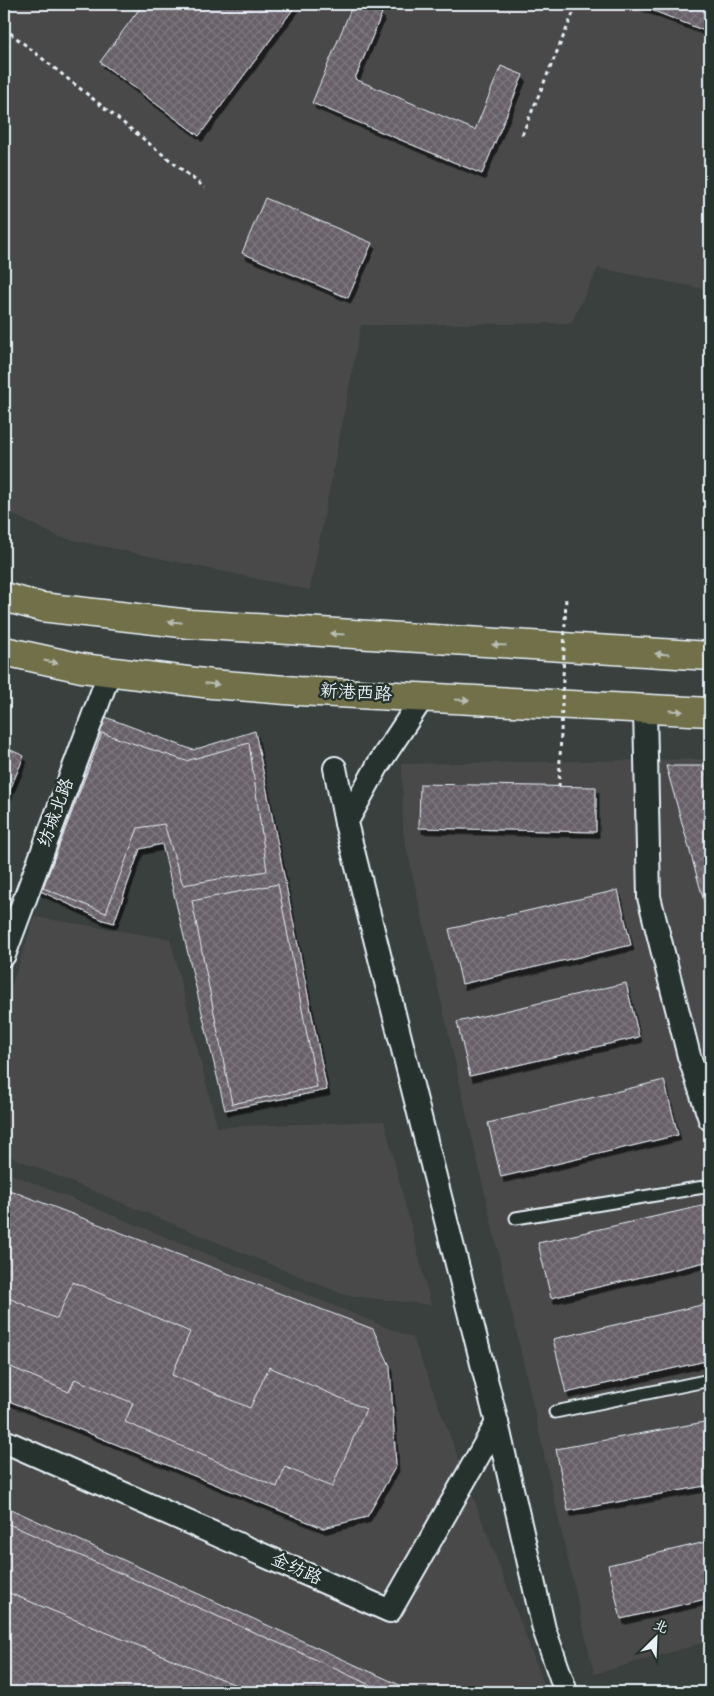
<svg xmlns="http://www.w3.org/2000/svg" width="714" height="1696" font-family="'Indie Flower','LXGW WenKai TC',sans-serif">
	<defs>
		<pattern id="building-cross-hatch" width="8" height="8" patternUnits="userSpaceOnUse" patternTransform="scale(1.25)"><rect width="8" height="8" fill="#686067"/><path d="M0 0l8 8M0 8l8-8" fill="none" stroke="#7e777e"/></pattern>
		<filter id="shadow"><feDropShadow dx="3" dy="5.5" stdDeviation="0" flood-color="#0009"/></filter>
	</defs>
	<rect width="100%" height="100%" fill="#3a403e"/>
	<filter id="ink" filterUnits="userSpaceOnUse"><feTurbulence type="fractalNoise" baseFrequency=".02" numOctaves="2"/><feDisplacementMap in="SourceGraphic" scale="10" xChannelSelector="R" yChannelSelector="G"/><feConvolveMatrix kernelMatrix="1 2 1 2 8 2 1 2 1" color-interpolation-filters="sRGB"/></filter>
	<g filter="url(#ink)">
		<g fill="#484a4a">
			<polygon points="4,4 710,4 710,290 598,268 571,323 361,325 310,590 59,537 4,510"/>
			<polygon points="710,759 710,1641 594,1674 403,833 402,764"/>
			<polygon points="35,917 170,939 217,1127 384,1121 431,1305 345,1295 4,1154 4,1007"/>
			<polygon points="4,1171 413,1338 545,1687 544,1692 4,1692"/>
		</g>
		<g fill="url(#building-cross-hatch)" stroke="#e8f1f8" filter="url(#shadow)">
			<polygon points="143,4 297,4 199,136 100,62"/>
			<polygon points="353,4 362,4 382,13 355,79 475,130 501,66 523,75 482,174 312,103"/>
			<polygon points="636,4 710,4 710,33"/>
			<polygon points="265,198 372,243 348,298 242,253"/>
			<polygon points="100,715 193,750 255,731 327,1090 225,1110 162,844 140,849 114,923 103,920 38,890"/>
			<polygon points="102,733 186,761 249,743 267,871 183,885 164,824 138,828 106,913 43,888"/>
			<polygon points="4,747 24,756 4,804"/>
			<polygon points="666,766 710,766 710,904 705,905"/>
			<polygon points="420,784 596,787 596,832 419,828"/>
			<polygon points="278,884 317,1087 232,1104 192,901"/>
			<polygon points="618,890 631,945 462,984 449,929"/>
			<polygon points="626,983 639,1037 470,1076 457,1022"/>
			<polygon points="664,1080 678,1135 501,1177 488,1123"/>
			<polygon points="4,1188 373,1329 390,1366 396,1466 367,1517 323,1528 4,1399"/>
			<polygon points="706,1205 710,1221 710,1261 551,1298 538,1243"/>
			<polygon points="73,1282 190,1332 172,1375 250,1408 269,1367 366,1409 332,1487 285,1467 277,1487 125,1422 133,1403 75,1379 69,1392 4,1364 4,1296 57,1319"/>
			<polygon points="710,1303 710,1360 566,1393 553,1339"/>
			<polygon points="710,1421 710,1485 568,1511 556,1449"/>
			<polygon points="4,1506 415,1692 4,1692"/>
			<polygon points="4,1522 310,1657 385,1692 253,1692 4,1591"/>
			<polygon points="710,1541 710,1598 621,1619 608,1565"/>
		</g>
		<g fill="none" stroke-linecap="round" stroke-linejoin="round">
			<g stroke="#e8f1f8" stroke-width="15">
				<g id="lane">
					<polyline points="516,1218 710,1186"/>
					<polyline points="555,1412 710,1380"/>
				</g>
			</g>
			<g stroke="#e8f1f8" stroke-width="26">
				<g id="street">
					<polyline points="645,709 649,897 689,1056 710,1119"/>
					<polyline points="335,768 346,823 497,1423 544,1629 566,1692"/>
					<polyline points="346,823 378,765 423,697"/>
					<polyline points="4,955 110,671"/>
					<polyline points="4,1441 390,1611 497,1423"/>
				</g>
			</g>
			<g stroke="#e8f1f8" stroke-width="31">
				<g id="primary">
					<polyline points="4,597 41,607 190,624 710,656"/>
					<polyline points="4,651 82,668 212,684 298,691 710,712"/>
				</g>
			</g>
			<g stroke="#e8f1f8" stroke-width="3" stroke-dasharray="4 4" stroke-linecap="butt">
				<polyline points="4,28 205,188"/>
				<polyline points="522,135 577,4"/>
			</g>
			<use href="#lane" stroke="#26332d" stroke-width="11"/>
			<use href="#street" stroke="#26332d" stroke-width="22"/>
			<use href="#primary" stroke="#71704a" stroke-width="28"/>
			<polyline stroke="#e8f1f8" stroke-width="3" stroke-dasharray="4 4" stroke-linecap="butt" points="559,787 566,596"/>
		</g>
		<defs><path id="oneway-solid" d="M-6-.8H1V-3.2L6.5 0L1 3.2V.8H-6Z" transform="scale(1.25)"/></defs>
		<g fill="#b8bdb2">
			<use href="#oneway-solid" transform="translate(175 622) rotate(-174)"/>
			<use href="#oneway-solid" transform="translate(337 634) rotate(-176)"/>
			<use href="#oneway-solid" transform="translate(499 645) rotate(-177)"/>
			<use href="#oneway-solid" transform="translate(662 654) rotate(-177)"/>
			<use href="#oneway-solid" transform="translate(51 662) rotate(12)"/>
			<use href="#oneway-solid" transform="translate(212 684) rotate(6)"/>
			<use href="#oneway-solid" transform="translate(462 700) rotate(3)"/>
			<use href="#oneway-solid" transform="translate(676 711) rotate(3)"/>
		</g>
	</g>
	<g text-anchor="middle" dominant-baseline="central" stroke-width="5" stroke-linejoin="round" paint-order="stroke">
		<g font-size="18" fill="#e8f1f8" stroke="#26332d">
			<text transform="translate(356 694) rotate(3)">新港西路</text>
			<text transform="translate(57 813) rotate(-70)">纺城北路</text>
			<text transform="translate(296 1570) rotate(24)">金纺路</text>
		</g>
	</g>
	<rect width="714" height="1696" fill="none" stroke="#26332d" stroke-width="20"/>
	<rect x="10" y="10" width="694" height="1676" fill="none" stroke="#e8f1f8" stroke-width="2" filter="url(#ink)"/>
	<g transform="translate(656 1638) rotate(24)" stroke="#26332d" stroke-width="4" paint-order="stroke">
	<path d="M0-4L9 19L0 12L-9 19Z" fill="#e8f1f8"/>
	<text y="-8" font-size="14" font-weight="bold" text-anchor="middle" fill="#e8f1f8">北</text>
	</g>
</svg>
